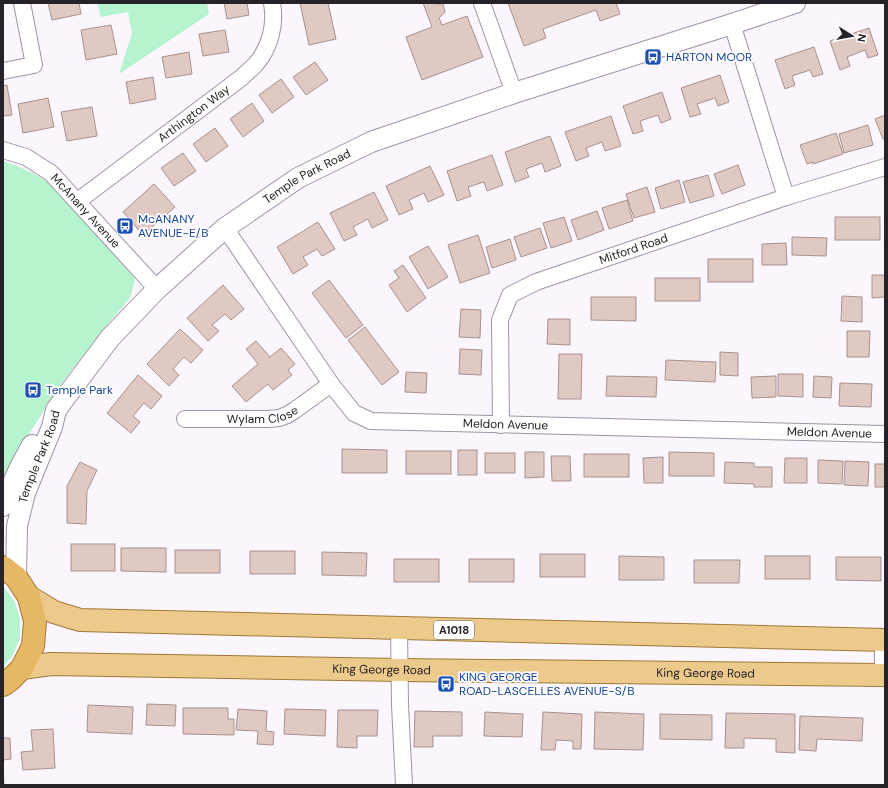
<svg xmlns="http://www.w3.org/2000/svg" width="888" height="788" font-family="'DM Sans',sans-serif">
	<rect width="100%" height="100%" fill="#fbf6fe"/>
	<g fill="#b6f3cf">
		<polygon points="97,3 207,3 209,14 119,74 132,33 128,12 101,17"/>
		<path d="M3,161C23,168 35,173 52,185L130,270L134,277V284L130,298L101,332L61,384L46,407L23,444L3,488Z"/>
		<polygon points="3,586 15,602 20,619 20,638 13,655 3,667"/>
	</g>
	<g fill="#e0c8c3" stroke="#a8918d">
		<polygon points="48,3 79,3 81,14 52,20"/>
		<polygon points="224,3 247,3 249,15 227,19"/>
		<polygon points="300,3 328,3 336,39 309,45"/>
		<polygon points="423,3 443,4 445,12 439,18 442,25 467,16 483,57 422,80 406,37 432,27"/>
		<polygon points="508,3 616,3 620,14 600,21 596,10 543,29 546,38 524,46"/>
		<polygon points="111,25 117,54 86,60 81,30"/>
		<polygon points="869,28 878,55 868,58 865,50 847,57 850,66 840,70 830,41"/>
		<polygon points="225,30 229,52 203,56 199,34"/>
		<polygon points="814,47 823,74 813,77 810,70 792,76 795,85 785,89 775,60"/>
		<polygon points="189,52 192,74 166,78 162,57"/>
		<polygon points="315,62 328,80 306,95 293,77"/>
		<polygon points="720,75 729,102 718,106 715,98 697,104 701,114 690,117 681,88"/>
		<polygon points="153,77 156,99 130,104 126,82"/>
		<polygon points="281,79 294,97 272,113 259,95"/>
		<polygon points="7,85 12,115 3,116 3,86"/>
		<polygon points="662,92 671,119 661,123 658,115 640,121 643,131 633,134 623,106"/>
		<polygon points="48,98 54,127 23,133 18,104"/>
		<polygon points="252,103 264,121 243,137 230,119"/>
		<polygon points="92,107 97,136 67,141 61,112"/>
		<polygon points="885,115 885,139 883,139 875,119"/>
		<polygon points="611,116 621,146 605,151 602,142 586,148 589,156 576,161 565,132"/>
		<polygon points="868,125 873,145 844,153 839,134"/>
		<polygon points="215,128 228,146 206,162 193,144"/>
		<polygon points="836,133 843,154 813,164 813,162 807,164 800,145"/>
		<polygon points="550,136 561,166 545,172 542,163 526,169 529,177 515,182 505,152"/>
		<polygon points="183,153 196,171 174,186 161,168"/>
		<polygon points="492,155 503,185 487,191 484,182 468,187 471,196 457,201 447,171"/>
		<polygon points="738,165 745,185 722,194 714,174"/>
		<polygon points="430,166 444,195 428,202 424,193 409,200 413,209 399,215 386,186"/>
		<polygon points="708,175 714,196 690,203 683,182"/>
		<polygon points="679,180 685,202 661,209 655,188"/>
		<polygon points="154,184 175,207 143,235 123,212"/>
		<polygon points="647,187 655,212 634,218 626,194"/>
		<polygon points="374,192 388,220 372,228 368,219 353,227 357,235 344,241 330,213"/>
		<polygon points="627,200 633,221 609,229 602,208"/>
		<polygon points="597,211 604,230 578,240 571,220"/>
		<polygon points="564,217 572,241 551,248 543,223"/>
		<rect x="835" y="217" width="45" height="23"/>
		<polygon points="318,222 335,249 322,256 317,249 303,257 308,265 293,274 277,247"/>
		<polygon points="540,228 547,248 521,257 514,237"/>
		<polygon points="478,235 490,273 460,283 448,245"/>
		<polygon points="792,237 827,238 826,256 792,255"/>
		<polygon points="510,239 516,260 492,268 486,247"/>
		<polygon points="786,243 787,265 762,265 762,244"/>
		<polygon points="428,246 448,277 428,289 409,257"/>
		<rect x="708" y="259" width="45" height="23"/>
		<polygon points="403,265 426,298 407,312 389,285 399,278 394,271"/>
		<polygon points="872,275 885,275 885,297 872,298"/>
		<rect x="655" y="278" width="45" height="23"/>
		<polygon points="329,280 363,325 346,338 312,293"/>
		<polygon points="223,285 244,309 231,320 225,314 212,325 219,331 208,341 187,318"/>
		<polygon points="842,296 862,297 862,322 841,321"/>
		<polygon points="591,297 636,297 636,321 591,320"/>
		<polygon points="461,309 481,310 480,338 459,337"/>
		<polygon points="548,319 570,319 570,345 547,344"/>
		<polygon points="365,327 399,372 382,385 348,340"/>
		<polygon points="180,329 203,350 191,363 184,357 173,369 179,375 169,386 147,364"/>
		<polygon points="847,331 870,331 869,357 847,357"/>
		<polygon points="256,341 270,357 281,348 295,364 288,370 292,375 273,390 268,384 246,402 232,386 258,364 246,349"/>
		<polygon points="460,349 482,350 481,375 459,374"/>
		<polygon points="720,352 738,353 738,376 720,375"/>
		<polygon points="559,354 582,354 581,399 558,399"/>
		<polygon points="666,360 716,362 715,382 665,380"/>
		<polygon points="406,372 427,373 426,393 405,392"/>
		<polygon points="778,374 803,374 803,397 778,396"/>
		<polygon points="138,375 162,396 151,409 144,403 133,416 140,422 131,433 107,413"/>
		<polygon points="607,376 657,377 656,397 606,396"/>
		<polygon points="776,376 776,397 752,398 751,377"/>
		<polygon points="814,376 832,377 831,398 813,397"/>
		<polygon points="840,383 872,384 871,407 839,406"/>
		<polygon points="342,449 387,450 387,473 342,473"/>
		<rect x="458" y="450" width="19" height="25"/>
		<rect x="406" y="451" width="45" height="23"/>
		<polygon points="525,452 544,452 544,477 525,478"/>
		<polygon points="669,452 714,453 714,476 669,476"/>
		<rect x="485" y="453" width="30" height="20"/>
		<rect x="584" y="454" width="45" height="23"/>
		<polygon points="551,456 570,456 571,481 552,481"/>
		<polygon points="663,457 663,483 644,483 643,458"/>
		<polygon points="785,458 807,458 807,483 784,483"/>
		<polygon points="818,460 843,461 842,484 818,483"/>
		<polygon points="845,461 869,462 868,486 844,485"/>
		<polygon points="80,462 97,470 87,491 86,524 67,523 67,486"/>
		<polygon points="725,462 754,463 754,467 772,467 772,487 754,487 754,484 724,483"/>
		<rect x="875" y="464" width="10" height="23"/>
		<rect x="71" y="544" width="44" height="27"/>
		<polygon points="121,548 166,548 166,572 121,571"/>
		<rect x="175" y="550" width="45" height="23"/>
		<rect x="250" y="551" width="45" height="23"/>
		<polygon points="322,552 367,553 366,576 322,575"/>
		<rect x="540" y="554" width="45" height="23"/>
		<polygon points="619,556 664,557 664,580 619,580"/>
		<rect x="765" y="556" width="45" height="23"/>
		<polygon points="836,557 881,557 881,581 836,580"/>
		<rect x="394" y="559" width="45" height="23"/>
		<rect x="469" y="559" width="45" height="23"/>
		<polygon points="694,560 740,560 739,583 694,583"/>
		<polygon points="147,704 176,705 175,726 146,725"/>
		<polygon points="88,705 133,707 132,734 87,732"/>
		<polygon points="183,708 228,708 228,719 234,719 234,735 183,734"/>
		<polygon points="238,709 267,711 266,731 274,732 273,745 257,744 258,731 236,730"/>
		<polygon points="285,709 326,710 325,736 284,734"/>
		<polygon points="338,710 378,710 377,736 357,736 357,748 337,747"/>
		<polygon points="415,711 462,712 462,736 433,736 433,747 414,747"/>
		<polygon points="485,712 523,714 522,737 484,736"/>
		<polygon points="543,712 582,714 581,749 573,749 573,741 556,740 555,750 541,750"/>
		<polygon points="595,712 644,714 643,750 594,749"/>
		<polygon points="726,713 795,714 795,753 776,752 776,739 744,738 744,748 725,748"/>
		<polygon points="660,714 712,715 712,740 660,739"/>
		<polygon points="800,716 863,718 862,741 817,739 816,751 799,750"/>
		<polygon points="53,729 55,768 23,770 21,752 33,751 31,730"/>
		<polygon points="3,738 10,738 11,759 3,760 4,785 3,785"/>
	</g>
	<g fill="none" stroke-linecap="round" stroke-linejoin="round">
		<g stroke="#9f93a4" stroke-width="18">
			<g id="minor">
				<polyline points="482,3 514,93"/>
				<polyline points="732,24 786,197"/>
				<polyline points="3,71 34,65 22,3"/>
				<path id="s1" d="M3,150L26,157L51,173L157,289"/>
				<path id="s2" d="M78,201L241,78C245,74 250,70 255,65C270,48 276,25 272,3"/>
				<path id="s3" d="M225,228L331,384L354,413L371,421L885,434"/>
				<path id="s4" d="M185,419H268L279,418L287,415L295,410L331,384"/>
				<path id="s5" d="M501,425L500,320L510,295L536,282L786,197L885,167"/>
				<polyline points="399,628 400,705 404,785"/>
				<polyline points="883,675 883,640"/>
			</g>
		</g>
		<g stroke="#9f93a4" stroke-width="22">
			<g id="tertiary">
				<polyline points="3,506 20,467 32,445"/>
				<path id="s6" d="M16,577L17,526L25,493L52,427L56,410L110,338L157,289L225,228L298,178L371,142L514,93L732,24L795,3"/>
			</g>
		</g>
		<g stroke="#9f7836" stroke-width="24">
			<g id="primary">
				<polyline points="29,597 54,612 80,620 885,640"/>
				<path id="s7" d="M22,668L51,664L400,670L885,675"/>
			</g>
		</g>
		<g stroke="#9f7836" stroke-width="24">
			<polyline id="trunk" points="3,567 16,577 29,597 35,621 33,646 22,668 10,680 3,685"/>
		</g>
		<use href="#minor" stroke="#fff" stroke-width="16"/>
		<use href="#tertiary" stroke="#fff" stroke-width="20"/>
		<use href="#primary" stroke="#ecca8b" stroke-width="22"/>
		<use href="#trunk" stroke="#e6b864" stroke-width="22"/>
	</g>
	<defs>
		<g id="bus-square" transform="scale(0.9)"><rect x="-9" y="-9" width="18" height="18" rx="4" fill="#1a4fb4" stroke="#fff"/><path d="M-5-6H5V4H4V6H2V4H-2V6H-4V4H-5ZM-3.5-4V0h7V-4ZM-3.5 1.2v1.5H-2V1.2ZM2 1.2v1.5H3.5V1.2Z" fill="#fff"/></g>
	</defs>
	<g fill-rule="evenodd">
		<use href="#bus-square" x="653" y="57"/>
		<use href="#bus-square" x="125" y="226"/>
		<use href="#bus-square" x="33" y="390"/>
		<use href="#bus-square" x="446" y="684"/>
	</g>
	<g text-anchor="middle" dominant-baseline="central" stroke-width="3.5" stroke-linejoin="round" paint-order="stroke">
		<rect fill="#fff" stroke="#686469" stroke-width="1" x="434" y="621" width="40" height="18" rx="3"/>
		<g font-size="11" font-weight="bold" fill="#272229">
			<text x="454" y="630">A1018</text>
		</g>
		<g font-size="12" fill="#164399" stroke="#fff" text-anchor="start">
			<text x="666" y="57">HARTON MOOR</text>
			<text x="138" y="219">McANANY<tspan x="138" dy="14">AVENUE-E/B</tspan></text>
			<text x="46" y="390">Temple Park</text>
			<text x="459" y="677">KING GEORGE<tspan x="459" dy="14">ROAD-LASCELLES AVENUE-S/B</tspan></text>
		</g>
		<g font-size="12" fill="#272229" stroke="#fff">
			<text stroke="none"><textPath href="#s2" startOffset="145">Arthington Way</textPath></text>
			<text stroke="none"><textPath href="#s6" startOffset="520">Temple Park Road</textPath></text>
			<text stroke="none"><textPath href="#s1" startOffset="105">McAnany Avenue</textPath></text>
			<text stroke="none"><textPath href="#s5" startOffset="264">Mitford Road</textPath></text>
			<text stroke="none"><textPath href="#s4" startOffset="78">Wylam Close</textPath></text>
			<text stroke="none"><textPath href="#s3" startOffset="379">Meldon Avenue</textPath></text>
			<text stroke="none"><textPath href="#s3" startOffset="703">Meldon Avenue</textPath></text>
			<text stroke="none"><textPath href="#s6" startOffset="124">Temple Park Road</textPath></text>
			<text stroke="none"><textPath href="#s7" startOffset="360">King George Road</textPath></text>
			<text stroke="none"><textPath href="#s7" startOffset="684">King George Road</textPath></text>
		</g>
	</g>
	<rect width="888" height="788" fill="none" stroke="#272229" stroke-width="8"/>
	<g transform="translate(852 36) rotate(101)" stroke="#ffffff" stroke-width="3" paint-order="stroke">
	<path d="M0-3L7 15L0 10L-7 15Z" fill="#272229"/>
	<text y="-6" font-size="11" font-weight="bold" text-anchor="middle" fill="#272229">N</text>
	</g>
</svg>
